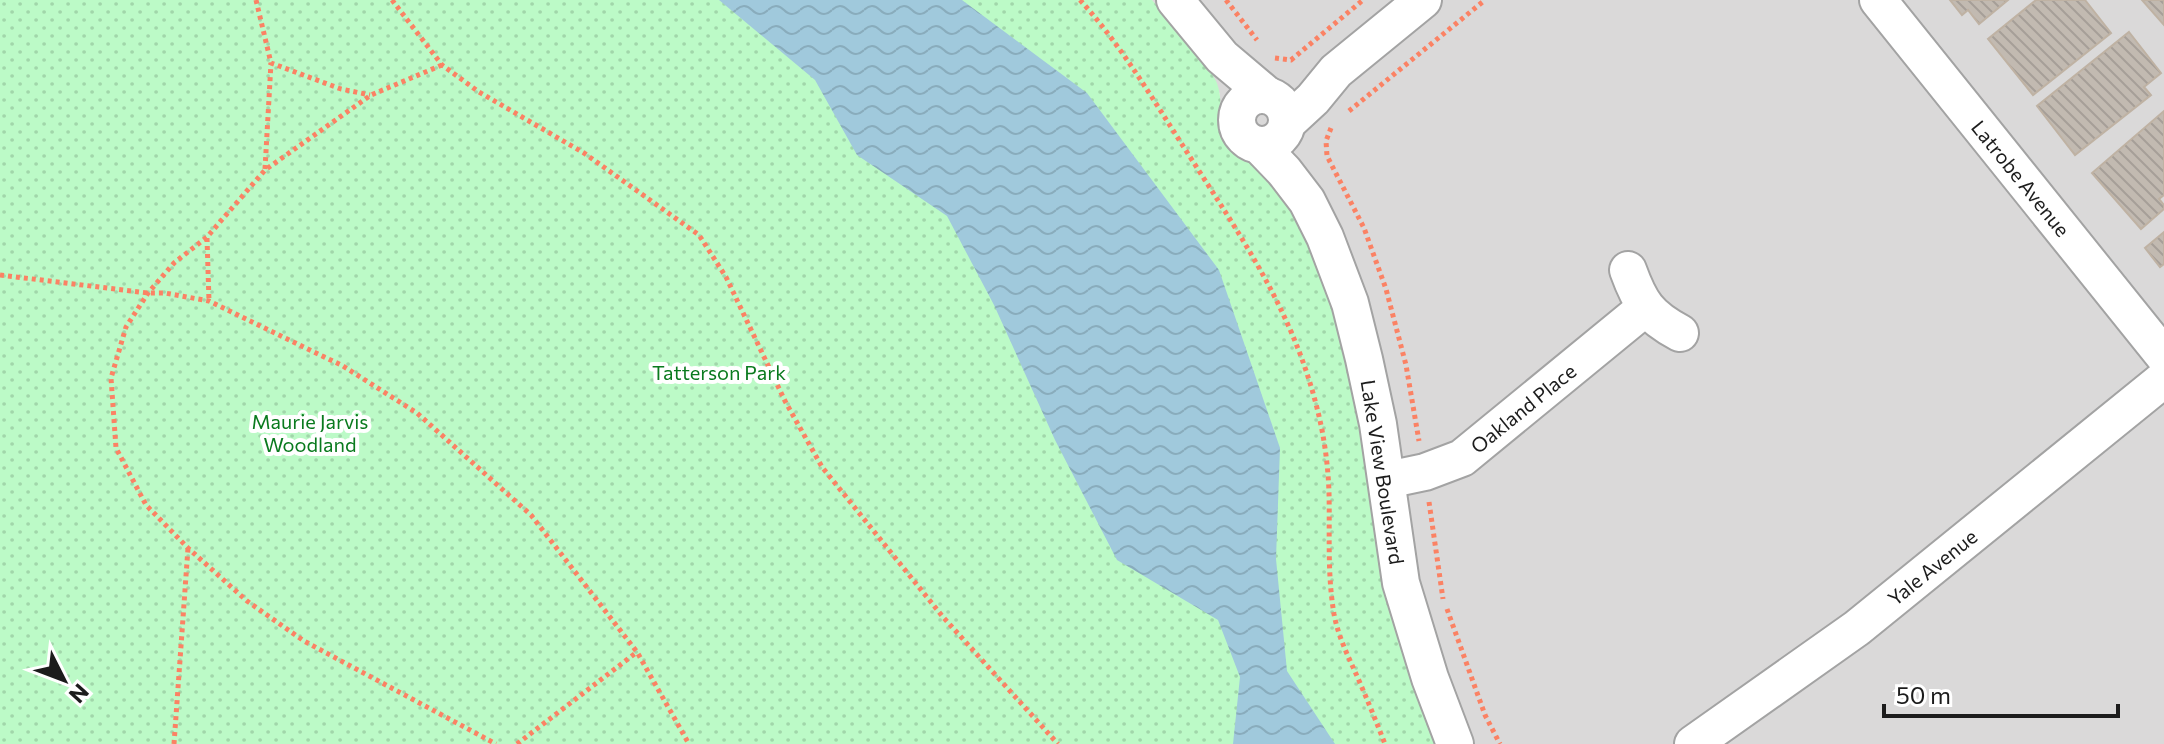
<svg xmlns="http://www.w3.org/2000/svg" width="2164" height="744" font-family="Commissioner,sans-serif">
	<defs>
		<pattern id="park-dots" width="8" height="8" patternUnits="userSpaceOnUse" patternTransform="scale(2)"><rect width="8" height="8" fill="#bcfac7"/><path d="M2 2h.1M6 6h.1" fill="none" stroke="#a1d6aa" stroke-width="1.8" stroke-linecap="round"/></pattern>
		<pattern id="water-waves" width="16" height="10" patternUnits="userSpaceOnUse" patternTransform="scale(2)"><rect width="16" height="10" fill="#a0c9dc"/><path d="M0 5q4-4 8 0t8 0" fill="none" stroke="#89acbc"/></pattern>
		<pattern id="building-back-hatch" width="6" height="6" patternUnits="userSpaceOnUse" patternTransform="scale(2)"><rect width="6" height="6" fill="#c2bab1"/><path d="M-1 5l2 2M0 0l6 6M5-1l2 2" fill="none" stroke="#a69f98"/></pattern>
	</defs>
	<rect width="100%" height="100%" fill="#eeebe1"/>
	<polygon fill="#dad9d9" points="1152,0 2164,0 2164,744 1438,744 1407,664 1389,608 1377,548 1369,486 1319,272 1298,221 1245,160 1236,154 1228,146 1223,137 1220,125 1220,94 1206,66"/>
	<path fill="url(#park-dots)" d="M0,0H1152C1170,22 1204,57 1216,81C1225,101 1216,122 1225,140C1236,161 1258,161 1273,176C1278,182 1281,190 1285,197C1298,220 1308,244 1318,269C1338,319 1352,374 1361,427C1368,467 1370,507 1377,547C1388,616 1413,680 1438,744H0Z"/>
	<polygon fill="url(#water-waves)" points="719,0 962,0 1087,93 1219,270 1280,448 1276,559 1287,671 1335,744 1233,744 1240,677 1218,620 1117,560 1055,440 994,305 947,216 857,155 815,80"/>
	<g fill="url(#building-back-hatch)" stroke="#bfb2a3" stroke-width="2">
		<polygon points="1950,0 2008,0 1979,24 1968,10 1962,15"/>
		<polygon points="2036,0 2085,0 2111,33 2033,95 1988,39"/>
		<polygon points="2142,0 2164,0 2164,25"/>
		<polygon points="2129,32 2161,73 2144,87 2151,95 2075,155 2037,106"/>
		<polygon points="2164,111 2164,195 2159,199 2164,205 2164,209 2141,229 2092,173"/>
		<polygon points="2164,232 2164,264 2160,267 2145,248"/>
	</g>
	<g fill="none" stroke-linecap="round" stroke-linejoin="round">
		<g stroke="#a3a3a3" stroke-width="40">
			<g id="minor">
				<polyline points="1175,0 1222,57 1267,95"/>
				<polyline points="1878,0 2164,356"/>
				<circle cx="1262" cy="120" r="25"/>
				<polyline points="1287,123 1313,99 1336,71 1423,0"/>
				<polyline points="1260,146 1284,171 1307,201 1325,237 1350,303 1364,359 1378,424 1401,583 1430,678 1455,744"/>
				<path d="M1628,270C1640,303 1648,316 1680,333"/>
				<polyline points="1387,480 1425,472 1462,458 1645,308"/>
				<polyline points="1693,744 1857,628 2164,379"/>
			</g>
		</g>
		<g stroke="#fb8264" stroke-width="5" stroke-dasharray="4 4" stroke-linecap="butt">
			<polyline points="256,0 271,63 341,89 370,95"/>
			<polyline points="392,0 442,65 479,92 584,153 699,235 726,277 785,401 822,467 943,617 1058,744"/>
			<path d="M1080,0C1121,45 1152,98 1185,149C1239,234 1292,308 1317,408C1324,435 1328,464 1329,492C1330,533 1327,573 1334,614C1338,636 1348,656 1357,676C1367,699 1376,721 1385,744"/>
			<polyline points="1226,0 1257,40"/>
			<polyline points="1275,58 1291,60 1363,0"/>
			<polyline points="442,65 371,95 265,170 207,237 174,263 148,293 126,327 111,378 116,448 146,505 188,548 247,601 304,641 496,744"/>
			<polyline points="1349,111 1485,0"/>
			<polyline points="1331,128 1326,141 1327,156 1364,228 1386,289 1406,365 1419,441"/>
			<polyline points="265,169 271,63"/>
			<polyline points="207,238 209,301"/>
			<polyline points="0,275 148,293 165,293 209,301 343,366 417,413 531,515 637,652 689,744"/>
			<polyline points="1429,502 1443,599"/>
			<polyline points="1447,609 1485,715 1500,744"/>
			<polyline points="174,744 188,548"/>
			<polyline points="517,744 637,652"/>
		</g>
		<use href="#minor" stroke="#fff" stroke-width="36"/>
	</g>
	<g text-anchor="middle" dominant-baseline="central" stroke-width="8" stroke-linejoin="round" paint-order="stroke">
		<g font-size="20" fill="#1c1c1c" stroke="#fff">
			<text transform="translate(2021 178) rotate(51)">Latrobe Avenue</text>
			<text transform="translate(1523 408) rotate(-39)">Oakland Place</text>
			<text transform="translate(1383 472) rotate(81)">Lake View Boulevard</text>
			<text transform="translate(1932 567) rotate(-39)">Yale Avenue</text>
		</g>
		<g font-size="20" fill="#0a7a1e" stroke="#fff">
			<text x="719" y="372">Tatterson Park</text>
			<text x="310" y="421">Maurie Jarvis<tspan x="310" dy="23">Woodland</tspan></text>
		</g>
	</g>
	<g transform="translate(64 680) rotate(132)" stroke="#ffffff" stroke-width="6" paint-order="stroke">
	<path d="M0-6L14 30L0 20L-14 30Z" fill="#1c1c1c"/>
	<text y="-12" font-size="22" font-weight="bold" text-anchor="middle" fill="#1c1c1c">N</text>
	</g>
	<path d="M1884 704v12h234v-12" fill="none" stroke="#1c1c1c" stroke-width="4"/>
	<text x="1896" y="704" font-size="24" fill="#1c1c1c" stroke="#ffffff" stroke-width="6" paint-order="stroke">50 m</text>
</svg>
